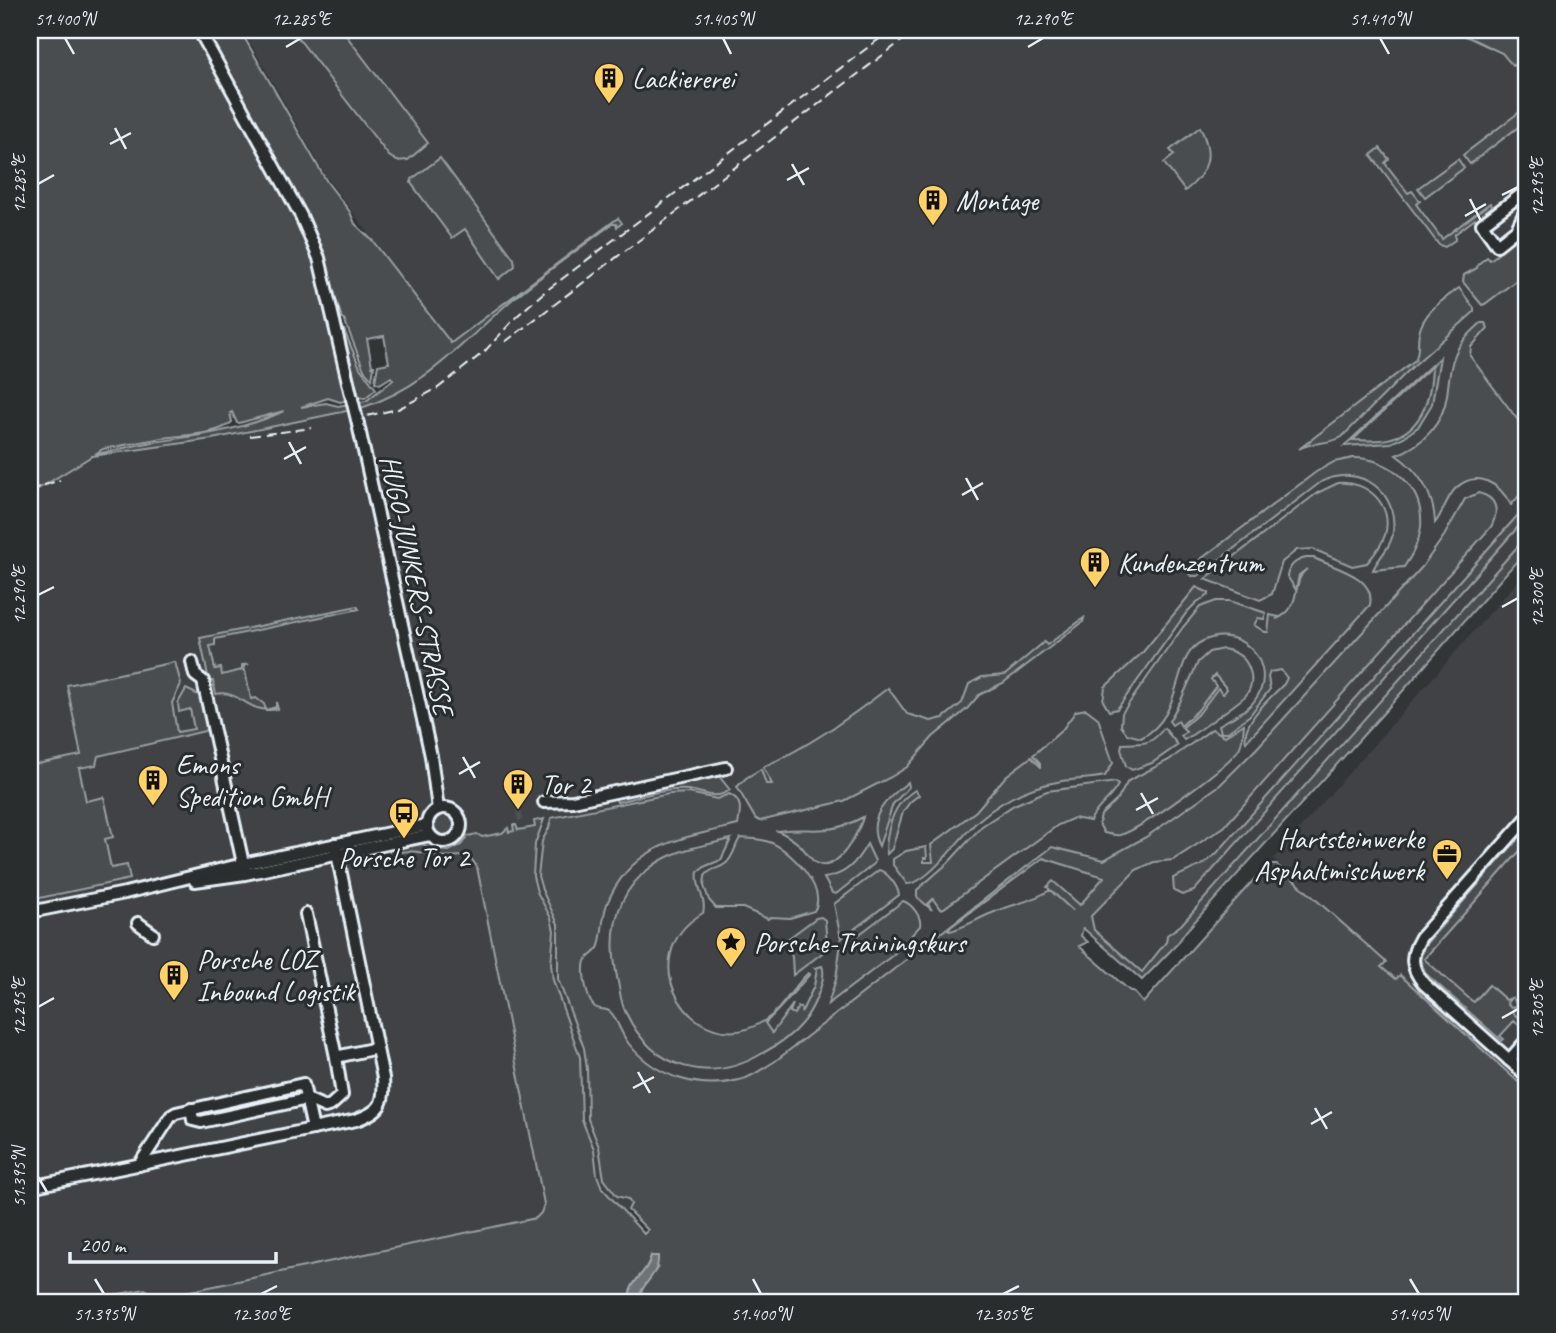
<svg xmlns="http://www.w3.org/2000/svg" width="1556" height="1333" font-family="Caveat,sans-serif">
	<rect width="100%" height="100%" fill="#323536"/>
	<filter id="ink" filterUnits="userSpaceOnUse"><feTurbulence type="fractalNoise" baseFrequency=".0143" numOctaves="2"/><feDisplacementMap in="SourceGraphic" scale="14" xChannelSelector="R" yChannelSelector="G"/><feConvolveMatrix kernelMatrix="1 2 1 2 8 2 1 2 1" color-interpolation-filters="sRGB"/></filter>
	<g filter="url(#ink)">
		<g fill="#3f4244">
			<polygon points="243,30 1526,30 1526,550 1387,709 1186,931 1177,944 1142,980 1052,900 707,1138 598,1237 167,1296 155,1295 145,1289 72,1303 30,1303 30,469 90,456 212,439 361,408 451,343 327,178"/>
			<polygon points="1526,572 1526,1089 1400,976 1396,979 1381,967 1385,962 1273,859"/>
		</g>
		<g fill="#494d4f" stroke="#989fa4" stroke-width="2" fill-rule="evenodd">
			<path d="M30,30H194L297,215L310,247L324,290L347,400L340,402L328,398L301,407L326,403L338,406L366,401L393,380L391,377L380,384L375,382L378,365L389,363L384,336L367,339L372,366H374L372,379L364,370L344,319H342L327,268L311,229L205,30H240L327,182L350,212L355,224L372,240L451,343L618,218L622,223L617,227L616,224H612C579,249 545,273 513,299C462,342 427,387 361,408L212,439L92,456L30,494ZM284,411C243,430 198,436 153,442C134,445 114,451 95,454L103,449C121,446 139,442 157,439C177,435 217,436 232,422L230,413L232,412L237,423H239Z"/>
			<polygon points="292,30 342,30 428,143 408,160 397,161 389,156"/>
			<polygon points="1453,30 1526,31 1526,75 1517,63 1513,66 1502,53"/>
			<polygon points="1526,107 1526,121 1470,164 1463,155"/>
			<path d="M1200,127C1214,155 1209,172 1185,191L1164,163L1174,155L1170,150Z"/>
			<polygon points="1380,148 1389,159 1385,163 1408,193 1412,191 1420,201 1416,204 1442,239 1490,203 1492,206 1486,211 1489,214 1478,222 1475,219 1455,234 1455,240 1445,247 1439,245 1371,155"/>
			<polygon points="440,158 514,259 515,266 499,279 465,229 452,238 411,183 412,179"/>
			<polygon points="1458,159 1464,168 1425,197 1418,188"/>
			<polygon points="1522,228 1524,231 1526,229 1526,273 1485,304 1482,305 1463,282 1464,275 1477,268 1478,264 1487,257 1490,260 1498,254 1496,251"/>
			<path d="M1459,288L1474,308V312L1412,367L1342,437C1328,445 1312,441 1299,449L1415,360C1420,351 1417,342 1419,333C1424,311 1443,300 1459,288Z"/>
			<path d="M1481,323H1485L1488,328L1471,347L1470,356L1526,431V488L1511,505C1500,484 1477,468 1455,489C1446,499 1443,513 1435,523C1434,494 1420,472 1396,455C1423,445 1443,424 1447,395C1449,382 1449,370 1454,357C1459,343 1470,333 1481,323Z"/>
			<polygon points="342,325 360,368 376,389 365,398 359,397"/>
			<path d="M1440,357L1432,404L1418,427L1404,437L1391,443L1344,446ZM1432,366C1431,400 1421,436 1381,440C1372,441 1362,440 1353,440Z"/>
			<path d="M1353,458C1391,457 1424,488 1421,527C1419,543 1412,555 1404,567L1373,570C1377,559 1389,550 1392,537C1402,493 1360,462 1321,482L1198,576H1192L1189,574V568L1316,472L1334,462Z"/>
			<path d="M1338,483C1367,480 1394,505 1385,535C1382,545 1374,555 1367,563L1352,566L1313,549L1297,550L1282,562L1272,594L1260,600L1205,579L1317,493Z"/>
			<path d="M1478,493C1498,497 1499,512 1491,527L1224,827L1173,860L1154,862L1136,870L1091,916L1094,930L1142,972L1166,942L1167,935L1181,925L1526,537V550L1524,553L1387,709L1186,931L1177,944L1142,980L1083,928L1081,936L1088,942L1079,946L1130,991H1133L1143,1003L1267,865H1277L1386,962L1381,967L1396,979L1400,975L1526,1089V1222L1519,1231L1526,1238V1303H638C640,1287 649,1280 658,1267L651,1256C647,1276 628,1279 629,1303H72L145,1289L155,1295L167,1296L536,1218L541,1213L544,1204L477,867L470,857C459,855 446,858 435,856C423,853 414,850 401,852L400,848L423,844L434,850L449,851L461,845L468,836L477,834L482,837L502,833L508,828L509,832L514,831L513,825H516L518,830L535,827L534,821L544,819L535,844L533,876L537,892L551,918L554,931L551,964L553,980L580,1057L582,1120L594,1149L597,1175L602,1188L644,1234L648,1230L628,1210L631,1204L628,1199L617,1196L604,1179L599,1147L588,1119L587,1069L584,1048L558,979V924L542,890L538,876L542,841L549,828L551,818L669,794L689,793L717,799L729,794C744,800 740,813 738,825C683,838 631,843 607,904C602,917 603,932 599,946C596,953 589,955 585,961C582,971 586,1000 595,1007C601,1011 608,1007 613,1015C619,1025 622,1035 629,1044C656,1078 703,1092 746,1078C756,1074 765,1067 774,1062L1052,847L1104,860L1146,837L1220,785L1256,749L1422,567L1444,536L1465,499ZM1043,858L1104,877L1080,905L1053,881L1047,887L1073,911L1050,890C1032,902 1012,904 992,913C977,919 965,927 950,931L948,929Z"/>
			<polygon points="1526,506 1526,518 1194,891 1182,895 1174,891 1173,878 1204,864 1217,853"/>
			<path d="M1306,558H1314C1334,568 1376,576 1370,605L1246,742C1241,722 1271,697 1284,684L1287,678L1281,670L1270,672L1268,677L1270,689L1250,715L1228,732H1221L1219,725C1231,718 1247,711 1255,700C1280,666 1241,622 1203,641C1170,656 1186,715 1141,738L1127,734L1121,726L1122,713L1183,627L1200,607L1216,601H1230L1266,613L1264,619L1258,618L1254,625L1265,632H1268L1270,615L1279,617L1276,619C1304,608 1290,581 1307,569L1299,575L1296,590L1287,576C1289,566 1296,560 1306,558Z"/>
			<polygon points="1196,587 1209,593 1209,595 1197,602 1187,612 1117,709 1109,711 1103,701 1105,687 1143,652"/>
			<path d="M357,606L359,609L215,639V645L210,646L215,669L221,668L222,675L242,670V665L249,664L244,666L251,699L256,698L264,704L266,710L276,707V702L278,709C247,715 241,689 216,694L213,681H209L200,638Z"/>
			<path d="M1084,618L1083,622L1003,683L979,695L967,709L933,737L907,767L891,777L844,801L760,821L755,818L737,787L746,778L761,769L766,784H772L763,767C808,747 849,718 888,688L907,714L931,721L943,718L962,703L969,684L982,677L1005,675L1044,642L1047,645Z"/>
			<path d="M1223,649C1235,651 1245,657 1249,668C1253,677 1252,686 1247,694C1243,700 1191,736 1184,740L1181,736L1186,732L1182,728L1200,712L1218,688L1223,694L1227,689L1215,675L1211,679L1216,686L1198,710L1181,726L1178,721L1172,725L1169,721L1181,700L1198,662L1209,652Z"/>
			<polygon points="175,662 181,684 172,703 177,732 194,729 190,709 179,712 178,703 186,689 201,696 207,725 205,731 98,756 96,765 79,768 86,801 104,797 113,837 105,839 111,868 127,865 130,879 30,900 30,760 32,765 81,755 67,685"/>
			<path d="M1086,709L1098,718L1113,763L1105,776C1091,779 1076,779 1062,781C1031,786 1002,800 979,820C961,835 929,884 907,884L893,865V859L906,851L926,847L927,858H924V862H933L931,845L976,811L1006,776L1031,757L1040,766V763L1033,755L1062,730L1076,711Z"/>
			<path d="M1244,724C1244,728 1242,744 1239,749C1227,767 1140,830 1120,835C1115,836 1109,834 1104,833L1099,824L1101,815L1118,799L1128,781L1169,760L1212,729L1225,736Z"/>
			<path d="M1164,728L1178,745L1152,763L1132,770L1126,766L1121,749L1122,744C1143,742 1148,748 1164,728Z"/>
			<path d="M718,775L730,790C715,801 704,792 688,790C665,788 639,797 617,802L615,796Z"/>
			<path d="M908,782L909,787L893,804L879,846C865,818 887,798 908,782Z"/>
			<path d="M1116,782L1118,785C1111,799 1097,806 1090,821L1074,818L1058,825L944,908L940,909L933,899L928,904L932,910L917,897V890L948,863L982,826L1014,805L1047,791Z"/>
			<path d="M915,790L919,795L910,802L903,812L892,849L887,854C884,841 891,816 899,805C903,798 909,794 915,790Z"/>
			<circle cx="444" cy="826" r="13"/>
			<path d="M863,817C859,832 837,875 816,863C810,859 806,852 801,846C794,840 787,835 778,831C815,826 826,837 863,817Z"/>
			<polygon points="1526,830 1526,844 1424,959 1472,1001 1474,1002 1489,985 1506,1000 1511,998 1507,1003 1511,1007 1515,1006 1513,1012 1516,1016 1523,1016 1525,1009 1522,1005 1516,1005 1514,999 1526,1006 1526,1018 1520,1026 1514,1021 1500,1036 1504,1039 1502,1041 1426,974 1420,960 1424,946"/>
			<path d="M740,838C751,839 761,838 772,843C791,851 828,889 814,911L790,918L770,917L768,919L743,908H716L709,900L704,886L705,876C711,867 718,870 725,864C733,859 735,845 740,838Z"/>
			<path d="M731,839L721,860L706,866L698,872C695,887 707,899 703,913C627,957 694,1065 764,1021C782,1010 792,988 808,973L810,974C794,991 782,1008 765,1023L772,1033L793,1004L790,1012L794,1014L798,1007L802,1009L801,1013L814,986L817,969L815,968L822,966C828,979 811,1013 801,1024C792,1035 776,1046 763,1053C710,1085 653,1070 626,1013C621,1004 620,992 618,982C608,938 612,896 651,867C674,849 703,846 731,839Z"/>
			<path d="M867,844L875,861L874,864L836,894L832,893L824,878C846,875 856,863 867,844Z"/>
			<path d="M879,870C887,872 898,886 899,895L841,939L834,904Z"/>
			<path d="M903,901C912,904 922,917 920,926L893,955L828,1004L836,979L840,949Z"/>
			<polygon points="821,917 825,920 827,945 825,951 793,975 792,957 786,940 816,918"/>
		</g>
		<path fill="#6e7376" stroke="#9fa5aa" stroke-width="2" d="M651,1256H658C660,1276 640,1282 638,1303H629C628,1279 647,1276 651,1256Z"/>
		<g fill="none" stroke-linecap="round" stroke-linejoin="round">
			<g stroke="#4d5153" stroke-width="10" stroke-dasharray="10 5" stroke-linecap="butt">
				<polyline points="513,798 518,796"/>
				<polyline points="517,816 522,815"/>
			</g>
			<g stroke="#e8f1f8" stroke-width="16">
				<g id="minor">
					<polyline points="199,30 301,216 319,258 352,399"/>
					<polyline points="1526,191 1482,224 1497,245 1517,229 1526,210"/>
					<polyline points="358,424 431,756 438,809"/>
					<polyline points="192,662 195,675 203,681 244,868"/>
					<polyline points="544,802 573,801 726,768"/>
					<circle cx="444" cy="825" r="17"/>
					<path d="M1526,819L1421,937C1410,956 1410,967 1424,984L1526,1075"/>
					<polyline points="195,881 245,874 429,835"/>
					<polyline points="30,912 125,893 243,864 427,825"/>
					<polyline points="306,914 336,1057 377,1048"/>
					<polyline points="138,923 153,934"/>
					<polyline points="1509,1060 1526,1041"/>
					<polyline points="191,1109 193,1120 201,1122 307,1099 325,1107 331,1105 342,1095 336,1057"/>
					<polyline points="139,1165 171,1116 176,1113 303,1084 313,1129"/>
					<path d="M30,1187L356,1120C381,1111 385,1104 383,1078L335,844"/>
				</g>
			</g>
			<use href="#minor" stroke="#2a2d2e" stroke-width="10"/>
			<g stroke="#e8f1f8" stroke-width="2" stroke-dasharray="10 5" stroke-linecap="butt">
				<polyline points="505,342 916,30"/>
				<polyline points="353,419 398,409 438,388 484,352 517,316 542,294 891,30"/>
				<polyline points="250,436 312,428"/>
				<polyline points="30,490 60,480"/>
			</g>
			<g stroke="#e8f1f8" stroke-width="16" stroke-linecap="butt">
				<polyline id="minor-bridge" points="352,399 358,424"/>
			</g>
			<use href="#minor-bridge" stroke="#2a2d2e" stroke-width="10"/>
		</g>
	</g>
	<path fill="none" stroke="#e8f1f8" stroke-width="2.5" d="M65,38L74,54M723,38L731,54M1380,38L1389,54M286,47L301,38M1028,47L1043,38M115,128L126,149M110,144L131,133M792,164L804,185M787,180L809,168M38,184L54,175M1502,195L1518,187M1470,199L1481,221M1465,216L1486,204M289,442L301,464M284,459L306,447M966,478L978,500M962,495L983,483M38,595L54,587M1502,607L1518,598M463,757L475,778M459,774L480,762M1141,793L1153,814M1136,810L1158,798M38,1007L54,998M1502,1018L1518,1009M638,1072L650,1093M633,1088L654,1077M1315,1108L1327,1129M1311,1124L1332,1112M38,1177L47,1192M95,1279L104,1294M753,1279L761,1294M1410,1279L1419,1294M261,1294L277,1286M1003,1294L1019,1286"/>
	<defs>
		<g id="building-pin" transform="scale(1.575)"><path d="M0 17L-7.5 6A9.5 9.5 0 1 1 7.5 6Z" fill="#ffd166" stroke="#2a2d2e"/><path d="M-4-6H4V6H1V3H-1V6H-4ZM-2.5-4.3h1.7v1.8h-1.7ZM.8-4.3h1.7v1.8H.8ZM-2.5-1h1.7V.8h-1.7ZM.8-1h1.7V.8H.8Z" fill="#111"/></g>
		<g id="bus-pin" transform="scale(1.575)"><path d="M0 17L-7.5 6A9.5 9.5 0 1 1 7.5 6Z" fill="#ffd166" stroke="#2a2d2e"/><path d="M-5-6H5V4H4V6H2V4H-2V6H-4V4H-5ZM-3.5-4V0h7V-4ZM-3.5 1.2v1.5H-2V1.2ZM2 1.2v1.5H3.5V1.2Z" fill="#111"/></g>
		<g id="office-pin" transform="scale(1.575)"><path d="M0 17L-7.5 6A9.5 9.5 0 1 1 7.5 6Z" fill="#ffd166" stroke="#2a2d2e"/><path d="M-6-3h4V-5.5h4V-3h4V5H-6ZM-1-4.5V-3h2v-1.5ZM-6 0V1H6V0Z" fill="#111"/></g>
		<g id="sight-pin" transform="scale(1.575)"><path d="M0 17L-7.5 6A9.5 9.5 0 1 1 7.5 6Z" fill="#ffd166" stroke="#2a2d2e"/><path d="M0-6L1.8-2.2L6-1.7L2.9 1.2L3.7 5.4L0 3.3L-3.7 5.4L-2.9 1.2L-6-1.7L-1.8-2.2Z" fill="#111"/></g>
	</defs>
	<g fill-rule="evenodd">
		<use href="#building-pin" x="609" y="78"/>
		<use href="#building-pin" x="933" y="200"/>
		<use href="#building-pin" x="1095" y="562"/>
		<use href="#building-pin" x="153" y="780"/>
		<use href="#building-pin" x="518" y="784"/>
		<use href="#bus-pin" x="404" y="813"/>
		<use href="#office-pin" x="1447" y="854"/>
		<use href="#sight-pin" x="731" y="942"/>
		<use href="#building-pin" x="174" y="975"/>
	</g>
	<g text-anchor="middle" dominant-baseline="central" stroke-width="6" stroke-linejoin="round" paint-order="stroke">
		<g font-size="28" fill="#e8f1f8" stroke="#2a2d2e" text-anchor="start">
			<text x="632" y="78">Lackiererei</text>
			<text x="956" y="200">Montage</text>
			<text x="1118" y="562">Kundenzentrum</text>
			<text x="176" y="764">Emons<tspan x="176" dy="32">Spedition GmbH</tspan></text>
			<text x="541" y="784">Tor 2</text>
			<text x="1424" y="838" text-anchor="end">Hartsteinwerke<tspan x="1424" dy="32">Asphaltmischwerk</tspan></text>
			<text x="404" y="857" text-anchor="middle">Porsche Tor 2</text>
			<text x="754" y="942">Porsche-Trainingskurs</text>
			<text x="197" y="959">Porsche LOZ<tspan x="197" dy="32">Inbound Logistik</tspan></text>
		</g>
		<g font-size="28" fill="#e8f1f8" stroke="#2a2d2e">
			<text transform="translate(417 585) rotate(78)">HUGO-JUNKERS-STRASSE</text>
		</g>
	</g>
	<rect width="1556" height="1333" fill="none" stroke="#2a2d2e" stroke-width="77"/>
	<path d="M70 1252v10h206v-10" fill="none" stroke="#e8f1f8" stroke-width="3.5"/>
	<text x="80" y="1252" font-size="21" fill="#e8f1f8" stroke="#2a2d2e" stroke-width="5" paint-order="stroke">200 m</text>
	<rect x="38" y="38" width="1480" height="1256" fill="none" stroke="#e8f1f8" stroke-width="2.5"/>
	<g font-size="18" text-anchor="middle" fill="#e8f1f8">
		<text x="65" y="25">51.400°N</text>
		<text x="301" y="25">12.285°E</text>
		<text x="723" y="25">51.405°N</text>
		<text x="1043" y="25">12.290°E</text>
		<text x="1380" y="25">51.410°N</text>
		<text transform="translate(19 184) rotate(-90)" y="6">12.285°E</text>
		<text transform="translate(1537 187) rotate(-90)" y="6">12.295°E</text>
		<text transform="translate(19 595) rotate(-90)" y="6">12.290°E</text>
		<text transform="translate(1537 598) rotate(-90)" y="6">12.300°E</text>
		<text transform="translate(19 1007) rotate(-90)" y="6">12.295°E</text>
		<text transform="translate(1537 1009) rotate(-90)" y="6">12.305°E</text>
		<text transform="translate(19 1177) rotate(-90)" y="6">51.395°N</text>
		<text x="104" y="1320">51.395°N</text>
		<text x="261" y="1320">12.300°E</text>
		<text x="761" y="1320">51.400°N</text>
		<text x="1003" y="1320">12.305°E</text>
		<text x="1419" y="1320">51.405°N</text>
	</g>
</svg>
